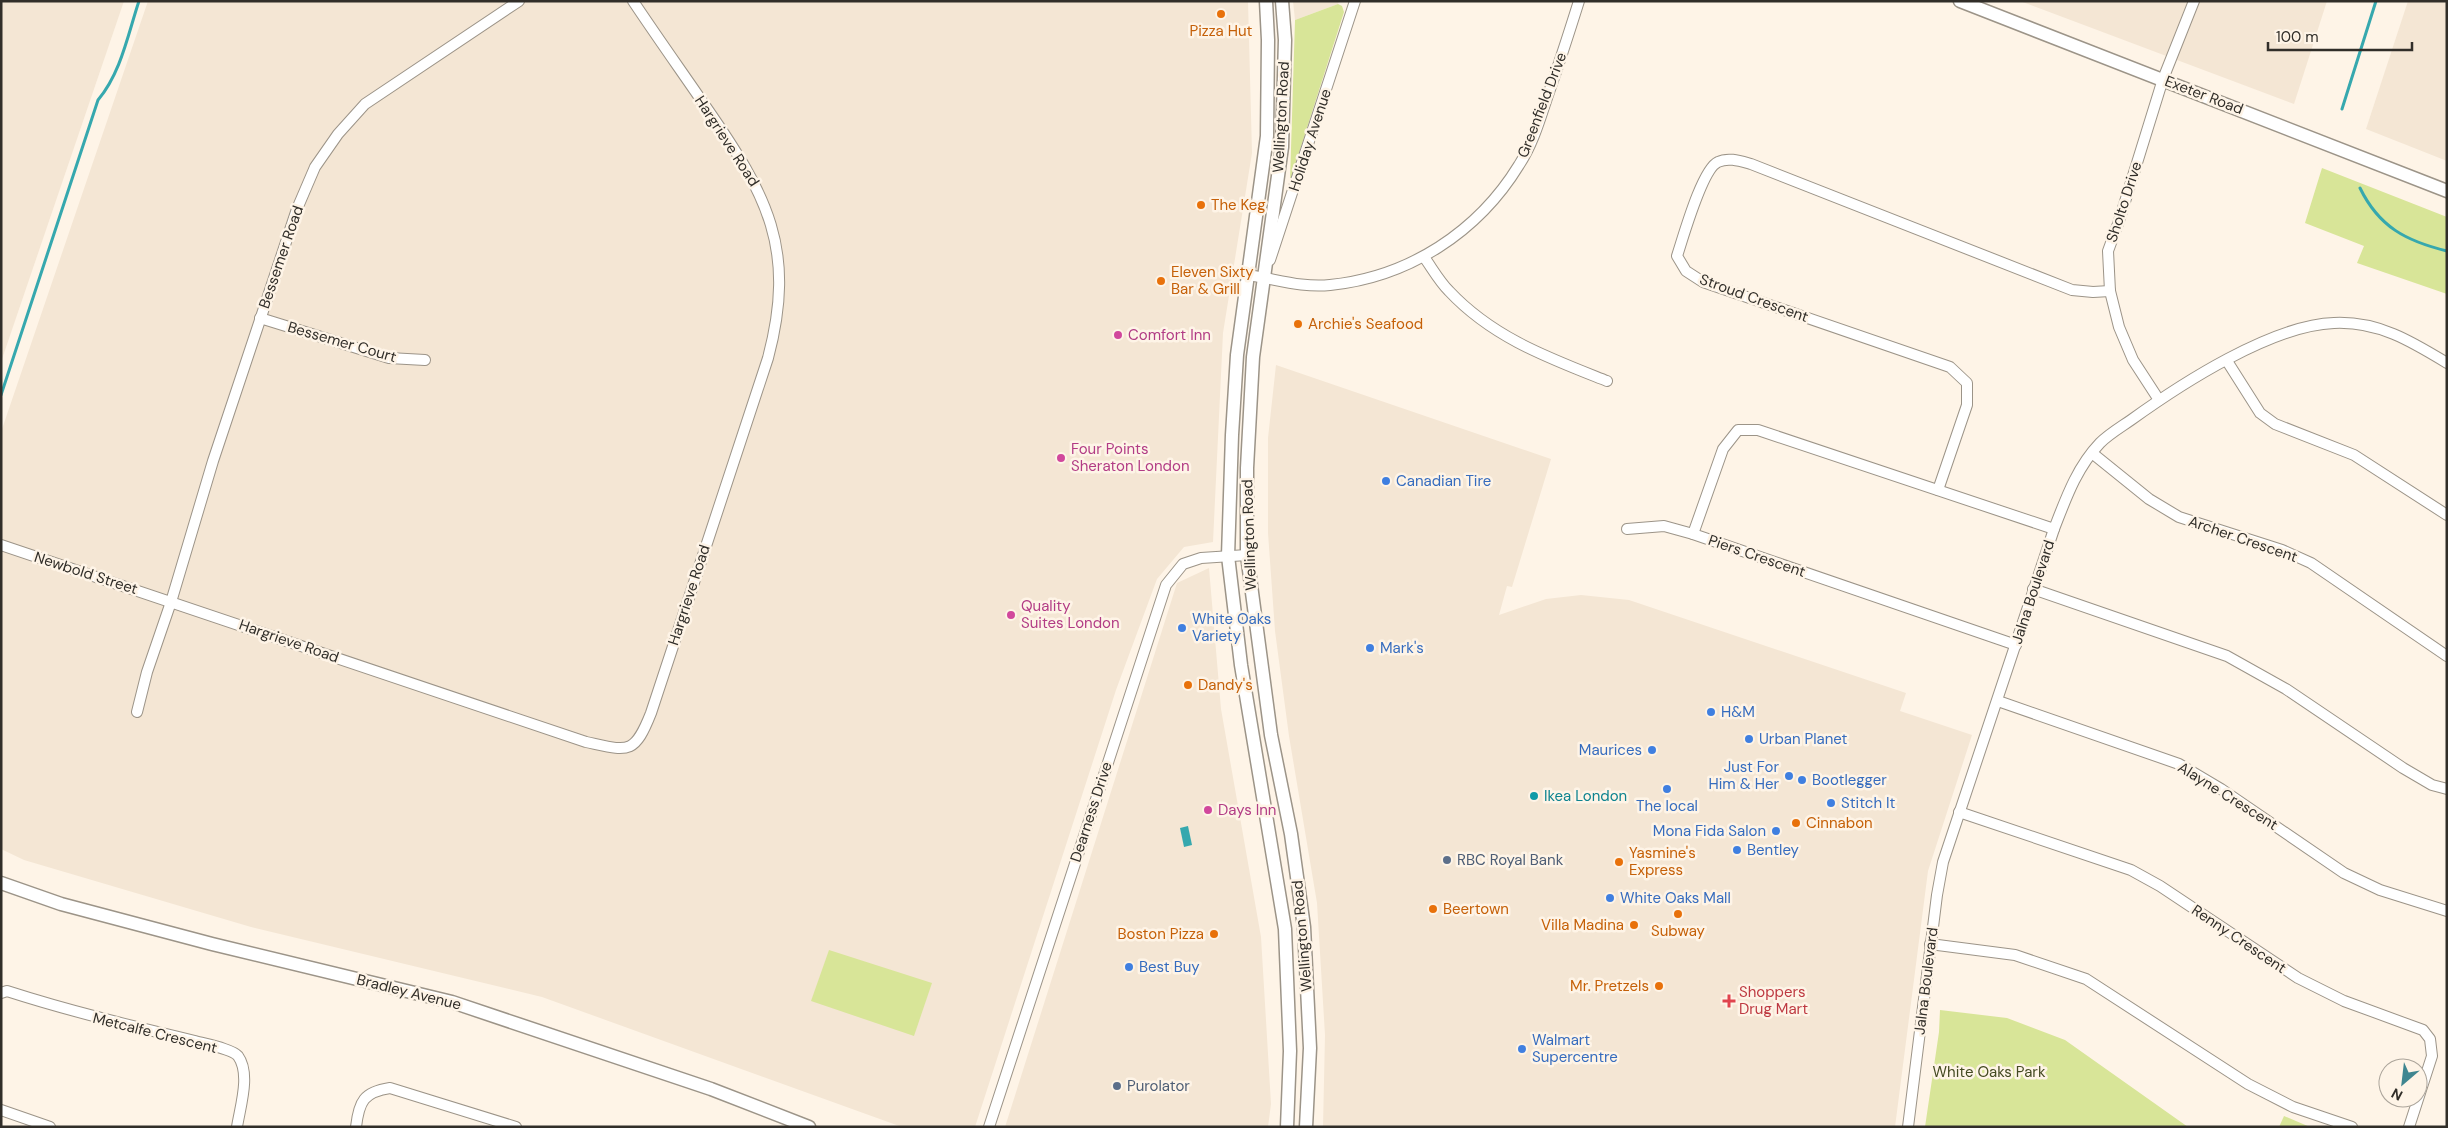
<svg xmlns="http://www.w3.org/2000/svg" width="2448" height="1128" font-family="'DM Sans',sans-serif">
	<rect width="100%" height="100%" fill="#fef4e7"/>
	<g fill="#f4e6d4">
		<polygon points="1,1 124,1 1,362"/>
		<polygon points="148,1 1248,1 1252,153 1223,333 1213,542 1184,547 1157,579 1116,690 975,1127 902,1127 542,997 251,927 24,860 1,849 1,432"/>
		<polygon points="1293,1 1339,1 1338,4 1295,20"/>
		<polygon points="2020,1 2327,1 2294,104"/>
		<polygon points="2408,1 2447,1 2447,161 2366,129"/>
		<polygon points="1276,365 1551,459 1512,587 1507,586 1499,615 1546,599 1581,595 1629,600 1906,693 1900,711 1972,735 1928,871 1895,1127 1323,1127 1325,1035 1317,903 1289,736 1275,631 1268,533 1268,438"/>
		<polygon points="1209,568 1221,709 1261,937 1271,1104 1268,1127 1005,1127 1177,583"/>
	</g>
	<g fill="#d8e598">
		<polygon points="1338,4 1342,6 1344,12 1290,181 1295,20"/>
		<polygon points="2322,168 2447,217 2447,294 2357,263 2364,246 2305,223"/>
		<polygon points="829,950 932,983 914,1036 811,1001"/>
		<polygon points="1940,1010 2007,1018 2065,1040 2188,1127 1925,1127 1939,1032"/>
		<polygon points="2284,1116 2310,1127 2279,1127"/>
	</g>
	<polygon fill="#36a8ae" points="1188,826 1192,845 1184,847 1180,828"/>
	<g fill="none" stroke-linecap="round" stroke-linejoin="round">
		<g stroke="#36a8ae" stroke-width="3">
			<polyline points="2342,109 2376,1"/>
			<path d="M2360,188C2379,227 2406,241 2447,251"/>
			<path d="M1,395L98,100C121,73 128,34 139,1"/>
		</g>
		<g stroke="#9c9488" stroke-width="12">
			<g id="minor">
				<path d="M1424,257C1432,268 1439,281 1449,291C1493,338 1549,358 1607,381"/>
				<polyline points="1270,260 1355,1"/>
				<path d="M1248,275C1276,279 1302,288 1330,285C1409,277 1478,232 1519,165C1533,144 1540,119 1548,95C1559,64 1569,33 1579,1"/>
				<polyline points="260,318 389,358 425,360"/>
				<polyline points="2227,361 2260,413 2275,424 2354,455 2447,515"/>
				<polyline points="2159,400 2133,360 2119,327 2110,291 2108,251 2119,221 2163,79 2194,1"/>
				<polyline points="2092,453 2149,499 2179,517 2282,550 2311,563 2447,656"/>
				<path d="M1938,490L1967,405V383L1950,367L1703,282L1686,271L1677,256C1683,238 1702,169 1718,162C1728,157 1740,161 1751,164L2072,290L2093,292L2110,291"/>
				<polyline points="1627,529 1664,526 1693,534"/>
				<path d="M1,545L586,742C628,751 634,756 651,713L768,358C797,249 767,195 706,107C682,72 657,37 633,1"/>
				<polyline points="2033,589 2227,656 2286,689 2403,768 2432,785 2447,789"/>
				<polyline points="2016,645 1693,534 1723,449 1738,430 1758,430 2054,529"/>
				<polyline points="1998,701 2179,764 2221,789 2344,873 2380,890 2447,911"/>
				<polyline points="137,712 147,672 171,602 213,461 297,209 315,167 338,134 365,104 519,1"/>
				<polyline points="1959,812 2131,870 2160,886 2298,978 2344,1001 2423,1030 2430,1039 2432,1056 2409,1127"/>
				<polyline points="1930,944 2015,955 2086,979 2248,1084 2293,1107 2352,1127"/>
				<path d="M1,993L7,991C69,1011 132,1026 195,1041C205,1044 232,1049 238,1056C251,1074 240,1107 237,1127"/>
				<polyline points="1,1110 50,1127"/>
				<path d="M356,1127C359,1101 364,1092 390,1088L516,1127"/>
				<polyline points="989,1127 1166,585 1183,564 1201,558 1247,555"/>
				<path d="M1908,1127L1937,895L1943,862L2054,529C2066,498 2077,467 2100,443C2109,434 2121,427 2131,420C2181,384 2272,325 2334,323C2378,321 2411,341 2447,363"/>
			</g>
		</g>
		<g stroke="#9c9488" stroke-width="15">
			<g id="major">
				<polyline points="1266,1 1268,40 1267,136 1237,355 1232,435 1228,556 1241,665 1285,929 1290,1051 1287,1127"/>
				<polyline points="1282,1 1285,40 1282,147 1253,357 1247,468 1247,555 1271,735 1291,834 1304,927 1310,1048 1306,1127"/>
				<polyline points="1960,1 2447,191"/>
				<polyline points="1,883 61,904 212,944 452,1002 711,1089 809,1127"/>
			</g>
		</g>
		<use href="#minor" stroke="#fff" stroke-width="10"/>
		<use href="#major" stroke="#fff" stroke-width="12"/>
	</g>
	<g fill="#e8710a" stroke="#fef4e7" stroke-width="2">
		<circle cx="1221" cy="14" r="5"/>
		<circle cx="1201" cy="205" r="5"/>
		<circle cx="1161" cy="281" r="5"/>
		<circle cx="1298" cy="324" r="5"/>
		<circle cx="1188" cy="685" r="5"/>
		<circle cx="1796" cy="823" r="5"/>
		<circle cx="1619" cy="862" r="5"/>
		<circle cx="1433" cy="909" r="5"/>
		<circle cx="1678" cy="914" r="5"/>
		<circle cx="1634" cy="925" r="5"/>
		<circle cx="1214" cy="934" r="5"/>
		<circle cx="1659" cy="986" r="5"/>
	</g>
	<g fill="#d1479c" stroke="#fef4e7" stroke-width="2">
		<circle cx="1118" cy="335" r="5"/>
		<circle cx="1061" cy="458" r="5"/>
		<circle cx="1011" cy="615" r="5"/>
		<circle cx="1208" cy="810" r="5"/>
	</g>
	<g fill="#3f7fe0" stroke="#fef4e7" stroke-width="2">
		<circle cx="1386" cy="481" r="5"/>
		<circle cx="1182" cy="628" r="5"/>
		<circle cx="1370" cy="648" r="5"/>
		<circle cx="1711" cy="712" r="5"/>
		<circle cx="1749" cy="739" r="5"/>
		<circle cx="1652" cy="750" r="5"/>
		<circle cx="1789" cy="776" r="5"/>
		<circle cx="1802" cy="780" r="5"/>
		<circle cx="1667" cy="789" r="5"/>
		<circle cx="1831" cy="803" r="5"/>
		<circle cx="1776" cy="831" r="5"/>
		<circle cx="1737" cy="850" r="5"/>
		<circle cx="1610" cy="898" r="5"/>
		<circle cx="1129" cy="967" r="5"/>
		<circle cx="1522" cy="1049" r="5"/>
	</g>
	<circle fill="#0f9aa8" stroke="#fef4e7" stroke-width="2" cx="1534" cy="796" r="5"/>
	<g fill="#5c6f8a" stroke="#fef4e7" stroke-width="2">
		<circle cx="1447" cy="860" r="5"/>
		<circle cx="1117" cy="1086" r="5"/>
	</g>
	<path fill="#e0444e" stroke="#fef4e7" stroke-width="2" d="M1726.5 993.5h5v5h5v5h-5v5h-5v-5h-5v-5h5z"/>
	<g text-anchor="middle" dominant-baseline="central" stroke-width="5" stroke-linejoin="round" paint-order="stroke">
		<g font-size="15" fill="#c56008" stroke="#fef4e7" text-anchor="start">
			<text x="1221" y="31" text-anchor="middle">Pizza Hut</text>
			<text x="1211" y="205">The Keg</text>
			<text x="1171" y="272">Eleven Sixty<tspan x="1171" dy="17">Bar &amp; Grill</tspan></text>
			<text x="1308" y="324">Archie's Seafood</text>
			<text x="1198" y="685">Dandy's</text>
			<text x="1806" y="823">Cinnabon</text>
			<text x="1629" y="853">Yasmine's<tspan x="1629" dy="17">Express</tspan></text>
			<text x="1443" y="909">Beertown</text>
			<text x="1624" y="925" text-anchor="end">Villa Madina</text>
			<text x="1678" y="931" text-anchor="middle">Subway</text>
			<text x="1204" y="934" text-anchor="end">Boston Pizza</text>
			<text x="1649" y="986" text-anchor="end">Mr. Pretzels</text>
		</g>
		<g font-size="15" fill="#312e29" stroke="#fef4e7">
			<text transform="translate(2204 95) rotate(21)">Exeter Road</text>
			<text transform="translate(1542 105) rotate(-69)">Greenfield Drive</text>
			<text transform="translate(1281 117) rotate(-87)">Wellington Road</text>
			<text transform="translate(1310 140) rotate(-72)">Holiday Avenue</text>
			<text transform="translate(727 141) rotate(57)">Hargrieve Road</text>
			<text transform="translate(2124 202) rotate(-72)">Sholto Drive</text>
			<text transform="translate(281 257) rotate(-71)">Bessemer Road</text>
			<text transform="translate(1754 298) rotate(20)">Stroud Crescent</text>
			<text transform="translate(342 342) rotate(16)">Bessemer Court</text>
			<text transform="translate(1249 535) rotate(-92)">Wellington Road</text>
			<text transform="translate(2243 539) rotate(19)">Archer Crescent</text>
			<text transform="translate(1757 556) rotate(19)">Piers Crescent</text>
			<text transform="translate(86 573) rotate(18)">Newbold Street</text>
			<text transform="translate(2033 592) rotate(-72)">Jalna Boulevard</text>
			<text transform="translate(689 595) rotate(-72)">Hargrieve Road</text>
			<text transform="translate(289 641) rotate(19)">Hargrieve Road</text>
			<text transform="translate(2228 796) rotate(32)">Alayne Crescent</text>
			<text transform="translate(1091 812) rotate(-72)">Dearness Drive</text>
			<text transform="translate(1302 936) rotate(-95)">Wellington Road</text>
			<text transform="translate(2239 939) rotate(34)">Renny Crescent</text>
			<text transform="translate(1926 981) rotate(-83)">Jalna Boulevard</text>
			<text transform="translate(409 992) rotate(14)">Bradley Avenue</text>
			<text transform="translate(155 1033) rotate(14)">Metcalfe Crescent</text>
		</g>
		<g font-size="15" fill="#b23c85" stroke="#fef4e7" text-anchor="start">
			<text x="1128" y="335">Comfort Inn</text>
			<text x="1071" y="449">Four Points<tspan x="1071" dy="17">Sheraton London</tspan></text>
			<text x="1021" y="606">Quality<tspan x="1021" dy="17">Suites London</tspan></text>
			<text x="1218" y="810">Days Inn</text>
		</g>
		<g font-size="15" fill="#366cbe" stroke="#fef4e7" text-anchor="start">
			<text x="1396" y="481">Canadian Tire</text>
			<text x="1192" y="619">White Oaks<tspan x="1192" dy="17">Variety</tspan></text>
			<text x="1380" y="648">Mark's</text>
			<text x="1721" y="712">H&amp;M</text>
			<text x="1759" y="739">Urban Planet</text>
			<text x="1642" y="750" text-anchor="end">Maurices</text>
			<text x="1779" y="767" text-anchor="end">Just For<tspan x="1779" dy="17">Him &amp; Her</tspan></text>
			<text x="1812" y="780">Bootlegger</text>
			<text x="1841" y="803">Stitch It</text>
			<text x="1667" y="806" text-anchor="middle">The local</text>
			<text x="1766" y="831" text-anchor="end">Mona Fida Salon</text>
			<text x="1747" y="850">Bentley</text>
			<text x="1620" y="898">White Oaks Mall</text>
			<text x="1139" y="967">Best Buy</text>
			<text x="1532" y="1040">Walmart<tspan x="1532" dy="17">Supercentre</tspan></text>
		</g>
		<g font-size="15" fill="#0d838f" stroke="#fef4e7" text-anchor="start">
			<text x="1544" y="796">Ikea London</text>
		</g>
		<g font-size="15" fill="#4e5e75" stroke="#fef4e7" text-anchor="start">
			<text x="1457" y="860">RBC Royal Bank</text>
			<text x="1127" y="1086">Purolator</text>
		</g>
		<g font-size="15" fill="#be3a42" stroke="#fef4e7" text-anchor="start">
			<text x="1739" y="992">Shoppers<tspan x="1739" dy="17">Drug Mart</tspan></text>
		</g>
		<g font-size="15" fill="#444a22" stroke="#fef4e7">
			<text x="1989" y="1072">White Oaks Park</text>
		</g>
	</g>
	<rect width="2448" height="1128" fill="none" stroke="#312e29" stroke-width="5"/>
	<g transform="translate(2403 1083) rotate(208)"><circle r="24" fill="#fef4e7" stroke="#aca59b"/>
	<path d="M0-4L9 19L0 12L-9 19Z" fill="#3f8690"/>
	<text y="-8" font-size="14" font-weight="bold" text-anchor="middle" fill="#312e29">N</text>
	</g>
	<path d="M2268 42v8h144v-8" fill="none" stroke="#312e29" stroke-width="2.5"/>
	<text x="2276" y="42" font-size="15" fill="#312e29" stroke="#fef4e7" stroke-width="4" paint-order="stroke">100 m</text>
</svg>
